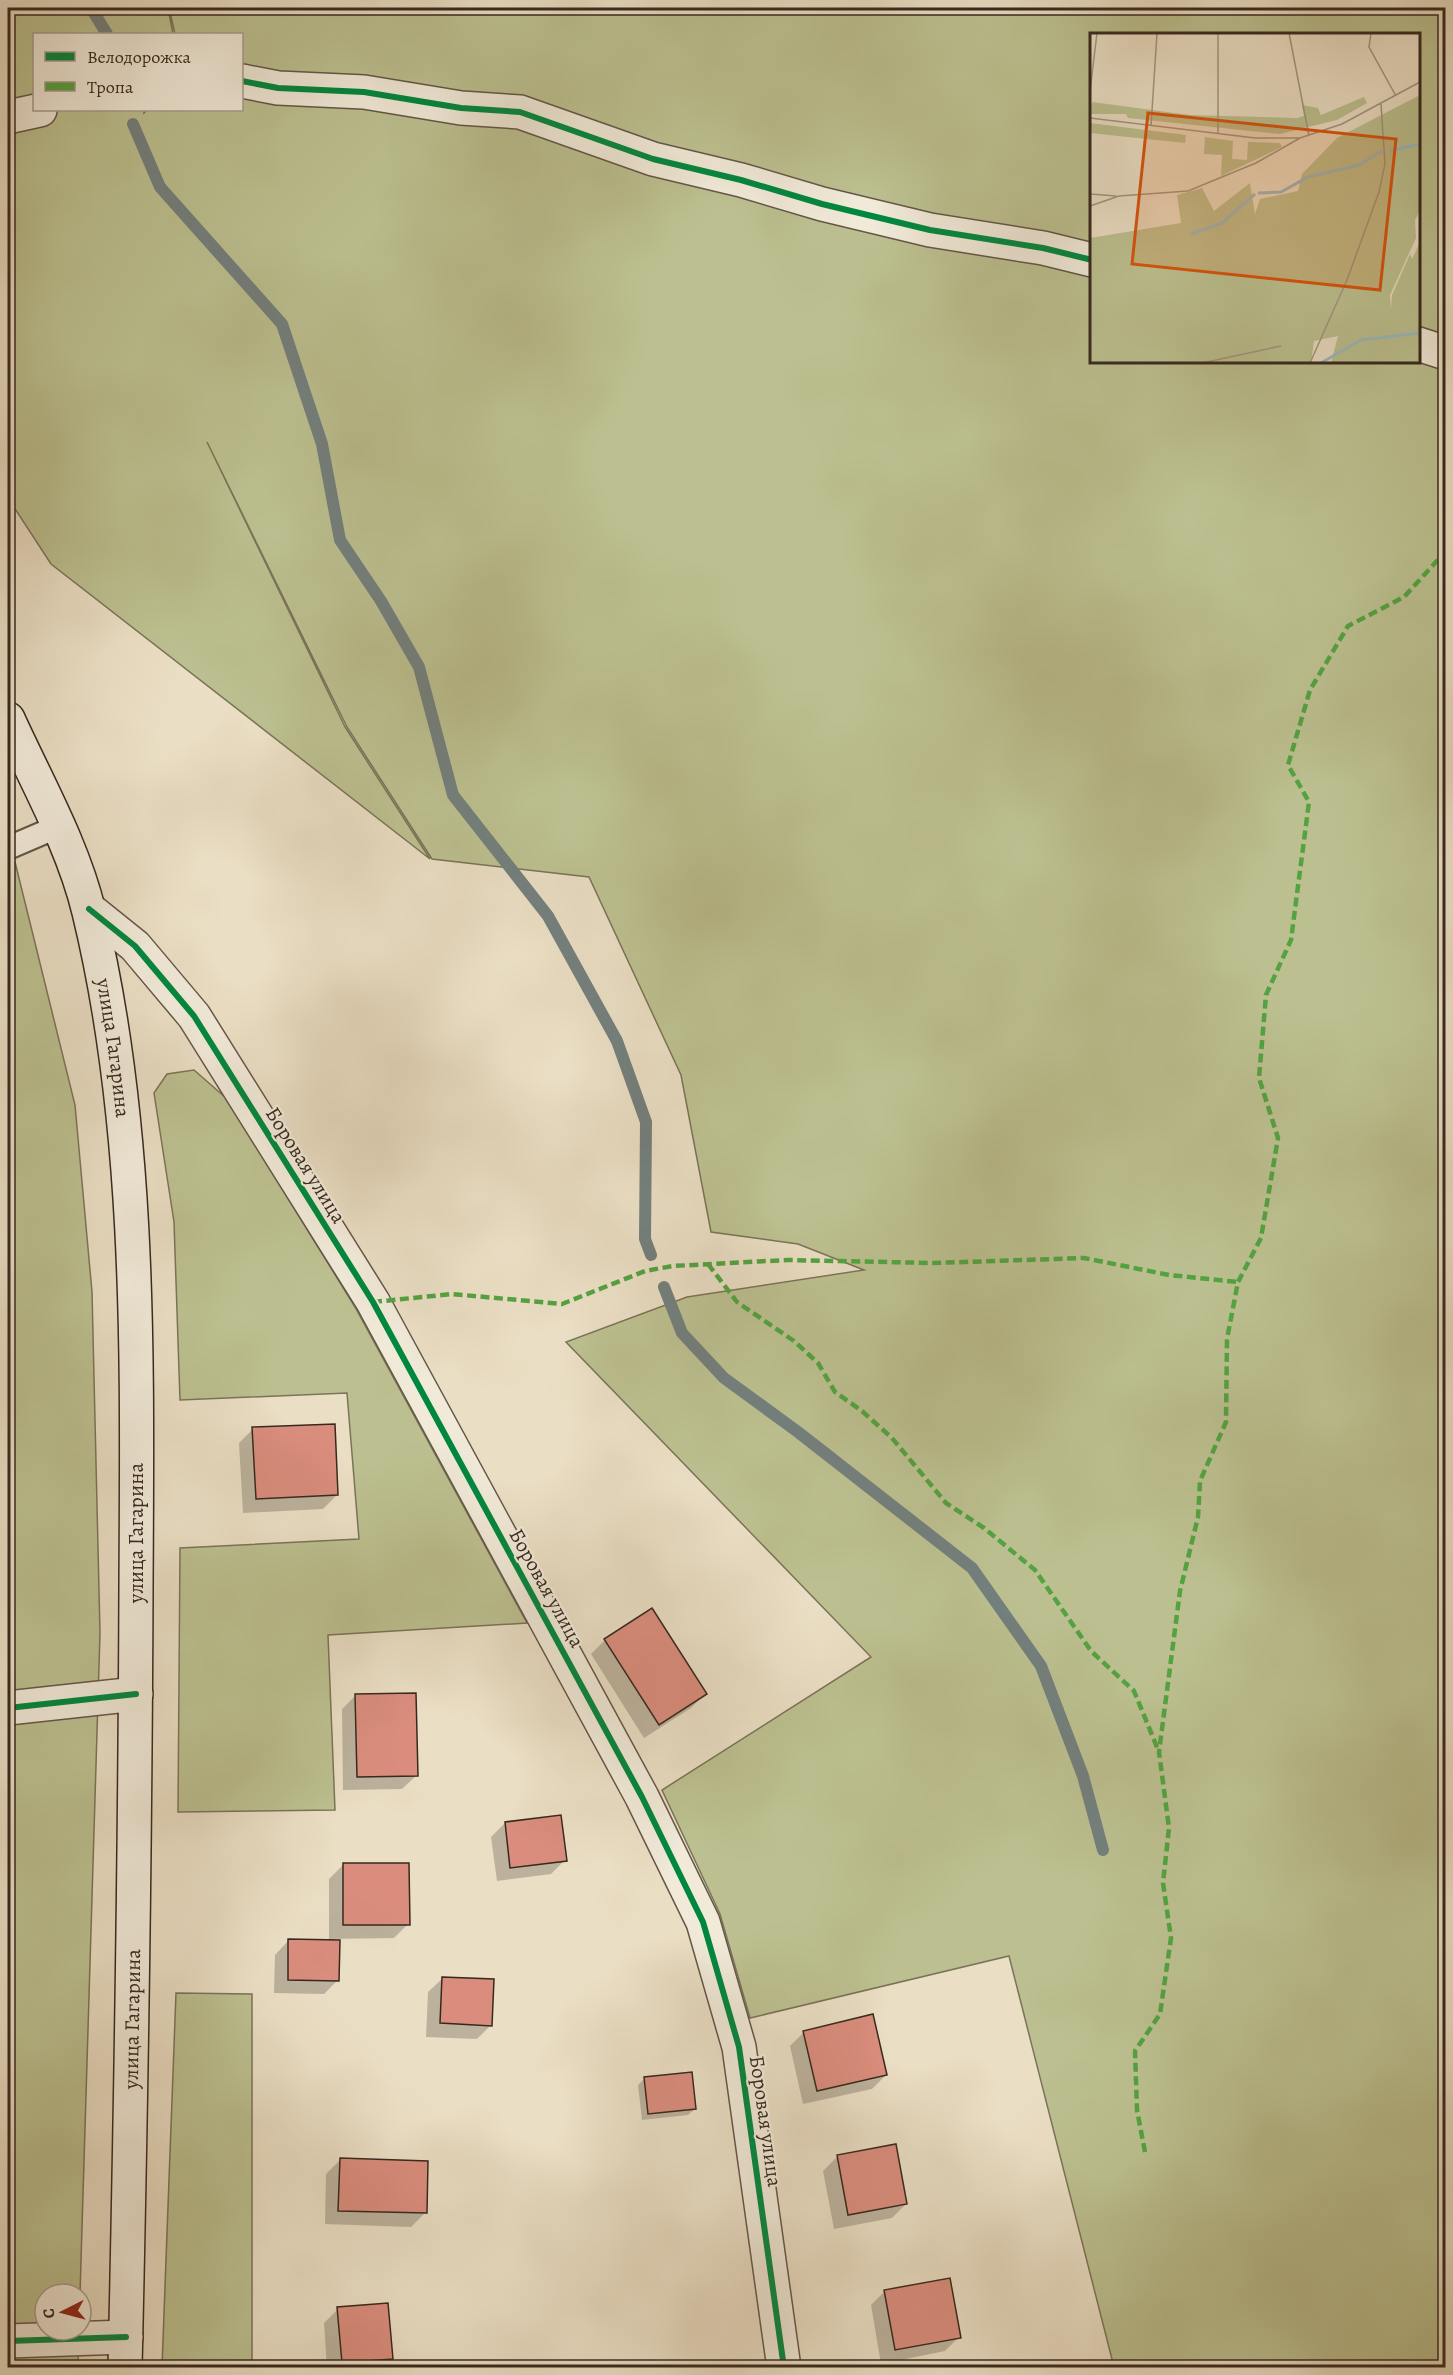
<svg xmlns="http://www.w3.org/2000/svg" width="1453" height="2375" font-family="Alegreya,serif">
	<rect width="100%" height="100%" fill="#eadec4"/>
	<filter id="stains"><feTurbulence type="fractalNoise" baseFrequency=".00333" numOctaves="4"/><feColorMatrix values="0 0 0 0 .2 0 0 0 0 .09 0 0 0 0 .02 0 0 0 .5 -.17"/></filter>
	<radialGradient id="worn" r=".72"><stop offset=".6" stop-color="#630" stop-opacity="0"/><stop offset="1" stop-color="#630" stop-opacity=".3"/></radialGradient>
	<g fill="#bcc090" stroke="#7a7458" stroke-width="1.5" fill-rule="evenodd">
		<path d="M8,8H168L173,34H34V110H144V113L147,110H242V34H175L169,8H1445V2367H1114L1009,1956L750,2018L720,1914L662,1790L871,1657L566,1342L687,1297L864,1270L798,1244L711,1232L681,1075L589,877L432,859L347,727L207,442L345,727L430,859L51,564L8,498ZM1092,34H1418V362H1092Z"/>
		<polygon points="15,862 75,1105 92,1292 100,1633 80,2294 45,2294 45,2330 79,2330 78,2368 8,2367 8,864"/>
		<polygon points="194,1070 226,1098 355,1307 527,1623 328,1635 335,1810 178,1812 180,1548 359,1539 347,1393 180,1400 174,1222 154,1093 167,1074"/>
		<polygon points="176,1993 252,1994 252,2367 162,2367"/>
	</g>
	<g fill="#0003">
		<polygon points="253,1429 337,1495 323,1509 243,1513 239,1443"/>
		<polygon points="605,1640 705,1694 691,1708 644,1738 591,1654"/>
		<polygon points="356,1695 417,1775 402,1789 343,1790 342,1709"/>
		<polygon points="505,1823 565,1860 551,1874 497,1881 491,1837"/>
		<polygon points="343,1865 408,1924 394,1938 329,1939 329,1879"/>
		<polygon points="289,1940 338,1980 324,1994 274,1993 275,1955"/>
		<polygon points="443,1978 491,2025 477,2039 426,2037 428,1992"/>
		<polygon points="804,2032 886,2075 872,2089 803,2104 790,2046"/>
		<polygon points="645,2078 695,2109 688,2115 642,2120 638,2085"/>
		<polygon points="837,2157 906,2204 892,2218 834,2229 823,2171"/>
		<polygon points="340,2160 425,2213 411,2227 325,2224 326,2174"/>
		<polygon points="885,2291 959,2337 945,2351 881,2364 871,2305"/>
		<polygon points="338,2309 391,2359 383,2368 327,2368 324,2323"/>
	</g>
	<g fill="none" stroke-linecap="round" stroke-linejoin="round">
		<g stroke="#73807e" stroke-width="12">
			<polyline points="91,8 107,34"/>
			<polyline points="133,124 160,187 282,324 322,444 340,540 381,601 419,667 453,795 548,916 617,1041 646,1122 645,1239 651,1255"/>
			<polyline points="664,1287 682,1333 724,1378 798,1432 972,1568 1041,1666 1083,1776 1103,1850"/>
		</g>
	</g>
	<g fill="#da8d7d" stroke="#37291f" stroke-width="1.5">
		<polygon points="335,1424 338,1495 256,1499 252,1427"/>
		<polygon points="652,1608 707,1694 659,1725 604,1639"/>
		<polygon points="416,1693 418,1776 357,1777 355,1694"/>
		<polygon points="561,1815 567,1861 510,1868 505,1822"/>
		<polygon points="343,1863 409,1863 410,1925 343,1925"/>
		<polygon points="288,1939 340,1940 339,1981 288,1980"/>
		<polygon points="442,1977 494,1979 492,2026 440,2023"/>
		<polygon points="873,2014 887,2075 817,2091 803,2031"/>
		<polygon points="692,2072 696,2109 648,2114 644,2077"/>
		<polygon points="896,2144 907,2204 848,2215 837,2155"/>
		<polygon points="340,2158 428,2161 427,2213 338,2211"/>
		<polygon points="950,2278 961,2338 895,2350 884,2290"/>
		<polygon points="388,2303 393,2359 342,2363 337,2307"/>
	</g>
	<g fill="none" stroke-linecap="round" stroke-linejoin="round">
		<g stroke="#645648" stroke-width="26">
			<polyline id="service" points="8,848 57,827"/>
		</g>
		<g stroke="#645648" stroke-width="36">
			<g id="minor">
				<polyline points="242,81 278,88 364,92 461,108 520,112 653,159 741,180 822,204 930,230 1043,248 1092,260"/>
				<polyline points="8,117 40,110"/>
				<polyline points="1418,344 1446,353"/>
				<polyline points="89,909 135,946 194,1016 373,1302 642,1797 703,1922 739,2047 784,2368"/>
				<polyline points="8,1708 136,1694"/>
				<polyline points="8,2341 126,2337"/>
			</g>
		</g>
		<g stroke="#37291f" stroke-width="36">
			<g id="secondary">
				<path id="s1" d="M8,719C36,781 73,845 89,912C142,1130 137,1365 136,1588C135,1848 131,2108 125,2368"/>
			</g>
		</g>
		<use href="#service" stroke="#f1ead9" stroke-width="22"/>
		<use href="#minor" stroke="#f1ead9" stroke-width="33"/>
		<use href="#secondary" stroke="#f1ead9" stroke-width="33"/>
		<g stroke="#53a341" stroke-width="4.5" stroke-dasharray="9 4.5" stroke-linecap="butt">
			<polyline points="708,1264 737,1302 794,1341 818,1363 835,1392 862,1411 892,1438 946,1503 984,1528 1035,1570 1091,1651 1134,1691 1159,1752"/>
			<polyline points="373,1302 452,1294 562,1304 645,1271 673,1266 787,1260 933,1263 1084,1258 1169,1275 1238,1282"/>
			<polyline points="1145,2152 1137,2110 1135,2051 1160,2014 1171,1938 1163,1883 1169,1828 1159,1752 1180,1591 1198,1517 1200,1481 1226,1422 1227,1339 1238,1282 1261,1238 1278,1138 1259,1078 1266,995 1291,940 1309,802 1288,765 1310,690 1348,626 1404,597 1446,551"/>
		</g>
		<g stroke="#f1ead9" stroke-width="10">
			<g id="cycleway">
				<polyline points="242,81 278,88 364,92 461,108 520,112 653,159 741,180 822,204 930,230 1043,248 1092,260"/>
				<polyline points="89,909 135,946 194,1016 373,1302 642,1797 703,1922 739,2047 784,2368"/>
				<polyline points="8,1708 136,1694"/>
				<polyline points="8,2341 126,2337"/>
			</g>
		</g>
		<use href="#cycleway" stroke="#00873e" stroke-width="6"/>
	</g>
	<g text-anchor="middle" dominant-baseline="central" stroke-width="4.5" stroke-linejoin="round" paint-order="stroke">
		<g font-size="21" fill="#37291f" stroke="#f1ead9">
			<text stroke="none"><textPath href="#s1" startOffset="348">улица Гагарина</textPath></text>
			<text transform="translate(306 1165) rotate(58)">Боровая улица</text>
			<text transform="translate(136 1533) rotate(-90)">улица Гагарина</text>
			<text transform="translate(547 1588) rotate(61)">Боровая улица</text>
			<text transform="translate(132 2019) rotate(-89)">улица Гагарина</text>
			<text transform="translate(766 2121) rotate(82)">Боровая улица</text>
		</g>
	</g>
	<g transform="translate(1090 33)">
		<rect width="330" height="330" fill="#eadec4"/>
		<path d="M330,62V178L325,187L326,205L300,262L301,276L302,262L320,221L322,226L330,209V330H241L248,303L224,308L221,330H0V205L91,190L87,162L112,155L124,178L160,150L165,181L170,166L208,158L212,141L247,105ZM274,64L277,70L247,87L190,101L38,85L36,81H0L2,69L100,82L207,85L214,83L212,72L228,75L231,82ZM0,90L96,102L95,110L0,100ZM115,104L143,108L142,126L157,127L158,109L190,110L192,114L131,143L132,122L114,121Z" fill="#bcc090"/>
		<path fill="none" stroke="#9bbabd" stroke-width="3" d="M299,118L330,111M168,160L191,159L218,144L269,132L292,118M101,201L132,190L165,161M231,330L271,307L330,300"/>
		<path fill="none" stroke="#a29682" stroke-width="1.5" d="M199,0L219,103M281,0L279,14L306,63M0,58L7,0M0,85L165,105H210L252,91L330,49M61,93L67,0M128,101V0M0,161L26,163M0,173L29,163L98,158L166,130L210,105M112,330L191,313M220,330L257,247L289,159L295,131L291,71"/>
		<path fill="#d6540e" fill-opacity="0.15" stroke="#d6540e" stroke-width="3" d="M58,80L306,106L290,257L42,231Z"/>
		<rect width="330" height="330" fill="none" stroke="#37291f" stroke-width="3"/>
	</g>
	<rect width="1453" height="2375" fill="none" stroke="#eadec4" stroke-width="30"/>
	<rect x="9" y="9" width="1435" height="2357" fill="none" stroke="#37291f" stroke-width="3"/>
	<rect x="15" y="15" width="1423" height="2345" fill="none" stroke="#37291f" stroke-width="1.5"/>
	<rect x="33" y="33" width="210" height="78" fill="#f1ead9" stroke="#a79d8f" stroke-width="1.5"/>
	<rect x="45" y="52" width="30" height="9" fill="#00873e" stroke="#a79d8f" stroke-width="1.5"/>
	<text x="87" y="63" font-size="18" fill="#37291f">Велодорожка</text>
	<rect x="45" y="82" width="30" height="9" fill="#53a341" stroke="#a79d8f" stroke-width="1.5"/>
	<text x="87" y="93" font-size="18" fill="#37291f">Тропа</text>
	<g transform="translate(63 2312) rotate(264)"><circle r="28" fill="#f1ead9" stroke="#a79d8f" stroke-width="1.5"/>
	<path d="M0-4.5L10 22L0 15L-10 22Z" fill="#8f2418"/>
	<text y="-9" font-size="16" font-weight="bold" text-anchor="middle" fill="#37291f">С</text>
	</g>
	<rect width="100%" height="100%" filter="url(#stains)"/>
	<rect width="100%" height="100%" fill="url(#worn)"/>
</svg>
